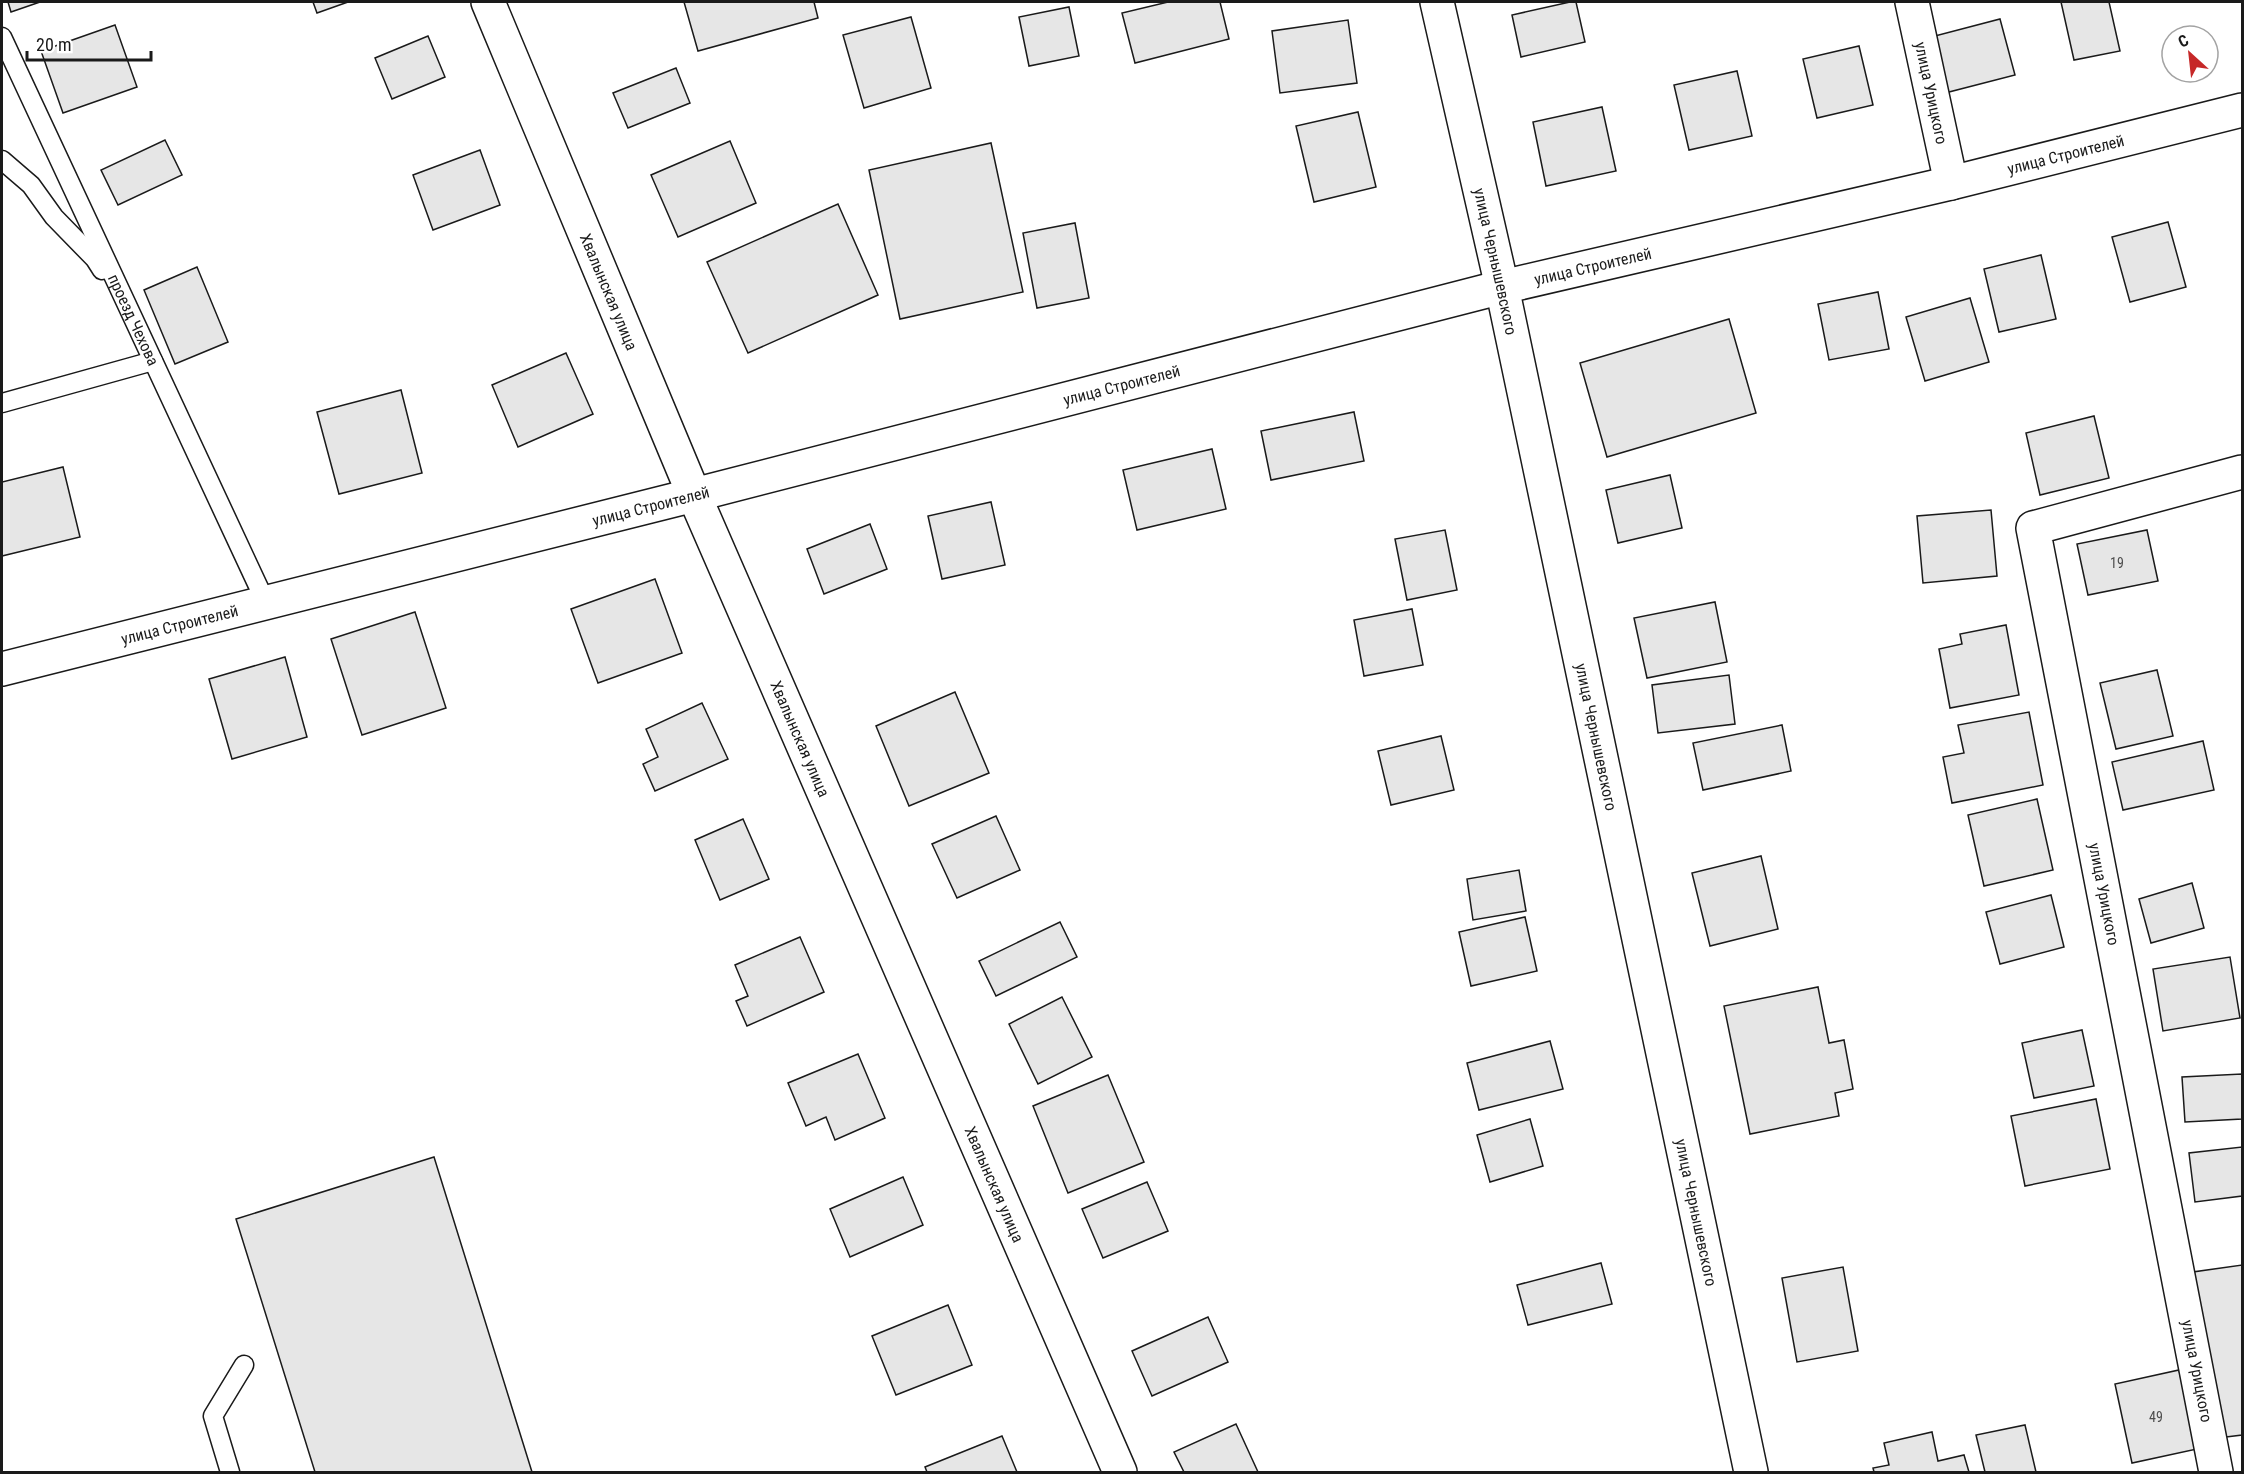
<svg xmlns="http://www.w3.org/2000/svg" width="2244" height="1474" font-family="'Roboto Condensed',sans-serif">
	<rect width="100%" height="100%" fill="#fff"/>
	<g fill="#e6e6e6" stroke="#1a1a1a" stroke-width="1.5">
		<polygon points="8,2 40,2 11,12"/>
		<polygon points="313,2 348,2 317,13"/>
		<polygon points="684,2 814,2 818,18 698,51"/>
		<polygon points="1168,2 1220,2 1229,39 1135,63 1122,13"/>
		<polygon points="1570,2 1576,2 1585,42 1521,57 1512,15"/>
		<polygon points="2061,2 2109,2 2120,51 2074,60"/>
		<polygon points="1069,7 1079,56 1029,66 1019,17"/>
		<polygon points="911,17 931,88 864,108 843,35"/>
		<polygon points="2000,19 2015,75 1945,93 1931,37"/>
		<polygon points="1348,20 1357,83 1280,93 1272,31"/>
		<polygon points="115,25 137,87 63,113 41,51"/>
		<polygon points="428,36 445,77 392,99 375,58"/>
		<polygon points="1859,46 1873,105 1817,118 1803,59"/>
		<polygon points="676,68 690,103 628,128 613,93"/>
		<polygon points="1737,71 1752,136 1689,150 1674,85"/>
		<polygon points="1602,107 1616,171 1546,186 1533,122"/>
		<polygon points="1358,112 1376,187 1314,202 1296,126"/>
		<polygon points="165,140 182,175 118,205 101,170"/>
		<polygon points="730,141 756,203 678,237 651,175"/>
		<polygon points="991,143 1023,292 900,319 869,170"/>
		<polygon points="480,150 500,205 433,230 413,175"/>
		<polygon points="838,204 878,295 748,353 707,262"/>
		<polygon points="2168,222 2186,287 2130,302 2112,237"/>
		<polygon points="1075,223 1089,298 1037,308 1023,233"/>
		<polygon points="2041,255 2056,319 1999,332 1984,269"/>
		<polygon points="197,267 228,342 175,364 144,290"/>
		<polygon points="1878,292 1889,349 1829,360 1818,304"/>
		<polygon points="1970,298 1989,362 1925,381 1906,317"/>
		<polygon points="1729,319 1756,413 1607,457 1580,363"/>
		<polygon points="566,353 593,414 518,447 492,385"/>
		<polygon points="401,390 422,473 339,494 317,412"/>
		<polygon points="1354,412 1364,461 1271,480 1261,431"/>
		<polygon points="2094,416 2109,478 2040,495 2026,433"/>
		<polygon points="1212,449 1226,509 1137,530 1123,470"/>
		<polygon points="63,467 80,537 2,556 2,482"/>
		<polygon points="1670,475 1682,528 1618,543 1606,490"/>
		<polygon points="991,502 1005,565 942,579 928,516"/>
		<polygon points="1991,510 1997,576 1923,583 1917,516"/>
		<polygon points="870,524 887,569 824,594 807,549"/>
		<polygon points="1445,530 1457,590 1407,600 1395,539"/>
		<polygon points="2147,530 2158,581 2088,595 2077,544"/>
		<polygon points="655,579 682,653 598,683 571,609"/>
		<polygon points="1715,602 1727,662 1647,678 1634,618"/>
		<polygon points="1412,609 1423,665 1364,676 1354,620"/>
		<polygon points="415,612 446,708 362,735 331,639"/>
		<polygon points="2006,625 2019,695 1950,708 1939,649 1962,644 1960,634"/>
		<polygon points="285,657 307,737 232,759 209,679"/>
		<polygon points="2157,670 2173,736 2116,749 2100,683"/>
		<polygon points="1729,675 1735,724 1658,733 1652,685"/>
		<polygon points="955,692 989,773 909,806 876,726"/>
		<polygon points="702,703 728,759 655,791 643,764 658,757 646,729"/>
		<polygon points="2029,712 2043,785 1952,803 1943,757 1964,753 1958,725"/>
		<polygon points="1782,725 1791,771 1703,790 1693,743"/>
		<polygon points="1441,736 1454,790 1391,805 1378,751"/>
		<polygon points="2203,741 2214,790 2123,810 2112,762"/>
		<polygon points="2037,799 2053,870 1984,886 1968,815"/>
		<polygon points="996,816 1020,870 957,898 932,844"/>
		<polygon points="743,819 769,879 720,900 695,840"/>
		<polygon points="1761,856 1778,929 1710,946 1692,873"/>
		<polygon points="1519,870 1526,911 1473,920 1467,879"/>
		<polygon points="2192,883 2204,928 2151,943 2139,899"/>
		<polygon points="2051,895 2064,947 2000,964 1986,912"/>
		<polygon points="1525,917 1537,971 1471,986 1459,932"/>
		<polygon points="1060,922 1077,957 996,996 979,961"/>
		<polygon points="800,937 824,992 747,1026 736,1001 748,996 735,965"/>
		<polygon points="2230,957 2240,1018 2163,1031 2153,969"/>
		<polygon points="1818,987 1829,1043 1844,1040 1853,1089 1835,1093 1839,1116 1750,1134 1724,1006"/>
		<polygon points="1062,997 1092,1057 1038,1084 1009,1024"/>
		<polygon points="2082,1030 2094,1086 2034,1098 2022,1043"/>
		<polygon points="1550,1041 1563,1089 1479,1110 1467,1063"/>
		<polygon points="858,1054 885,1118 835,1140 826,1117 806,1126 788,1083"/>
		<polygon points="2242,1074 2242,1119 2185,1122 2182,1077"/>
		<polygon points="1108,1075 1144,1162 1068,1193 1033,1106"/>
		<polygon points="2096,1099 2110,1169 2025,1186 2011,1116"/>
		<polygon points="1530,1119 1543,1166 1490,1182 1477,1135"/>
		<polygon points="2242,1147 2242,1196 2195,1202 2189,1153"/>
		<polygon points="434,1157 532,1472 315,1472 236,1219"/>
		<polygon points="903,1177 923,1225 850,1257 830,1209"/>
		<polygon points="1147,1182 1168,1231 1103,1258 1082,1209"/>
		<polygon points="1601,1263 1612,1304 1528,1325 1517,1285"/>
		<polygon points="2242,1265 2242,1435 2218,1438 2193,1272"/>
		<polygon points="1843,1267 1858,1351 1797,1362 1782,1278"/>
		<polygon points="948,1305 972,1365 896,1395 872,1336"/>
		<polygon points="1208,1317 1228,1362 1152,1396 1132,1351"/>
		<polygon points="2179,1370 2197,1449 2132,1463 2115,1384"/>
		<polygon points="1236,1424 1258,1472 1184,1472 1174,1452"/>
		<polygon points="2025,1425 2036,1472 1985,1472 1976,1435"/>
		<polygon points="1932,1432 1938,1461 1964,1455 1969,1472 1874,1472 1873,1468 1889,1465 1884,1443"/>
		<polygon points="1002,1436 1017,1472 927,1472 925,1467"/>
	</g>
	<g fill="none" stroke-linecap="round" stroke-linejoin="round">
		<g stroke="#1a1a1a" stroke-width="21">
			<g id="service">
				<path id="s1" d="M2,37L266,603"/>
				<polyline points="2,160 31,185 54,217 95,259 102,270"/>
				<polyline points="2,403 153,361"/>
				<polyline points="230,1472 213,1416 244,1365"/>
			</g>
		</g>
		<g stroke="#1a1a1a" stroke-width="36">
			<g id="minor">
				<path id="s2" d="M488,2L694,495"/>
				<path id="s3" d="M1437,2L1502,287L1751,1472"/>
				<path id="s4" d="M1912,2L1951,183"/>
				<polyline points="2216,1472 2033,528 2242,472"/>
			</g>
		</g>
		<g stroke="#1a1a1a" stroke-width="36">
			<g id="tertiary">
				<path id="s5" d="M694,495L1120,1472"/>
				<path id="s6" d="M2,669L694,495L1502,287L1951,183L2242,110"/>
			</g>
		</g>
		<use href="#service" stroke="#fff" stroke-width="18"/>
		<use href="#minor" stroke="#fff" stroke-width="33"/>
		<use href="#tertiary" stroke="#fff" stroke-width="33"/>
	</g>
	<g text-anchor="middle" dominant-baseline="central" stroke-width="4.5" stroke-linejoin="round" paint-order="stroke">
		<g font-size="14" fill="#4d4d4d">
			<text x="2117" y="563">19</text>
			<text x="2156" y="1417">49</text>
		</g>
		<g font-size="16" fill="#1a1a1a" stroke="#fff">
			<text stroke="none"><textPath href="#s4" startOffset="93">улица Урицкого</textPath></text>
			<text stroke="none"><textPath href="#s6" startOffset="2127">улица Строителей</textPath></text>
			<text stroke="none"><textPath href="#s3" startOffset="266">улица Чернышевского</textPath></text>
			<text stroke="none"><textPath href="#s6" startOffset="1641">улица Строителей</textPath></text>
			<text stroke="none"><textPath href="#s2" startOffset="314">Хвалынская улица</textPath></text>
			<text stroke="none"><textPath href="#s1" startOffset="312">проезд Чехова</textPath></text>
			<text stroke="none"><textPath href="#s6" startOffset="1155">улица Строителей</textPath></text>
			<text stroke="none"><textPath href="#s6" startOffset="669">улица Строителей</textPath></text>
			<text stroke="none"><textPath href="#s6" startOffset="183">улица Строителей</textPath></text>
			<text stroke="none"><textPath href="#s3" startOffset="752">улица Чернышевского</textPath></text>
			<text stroke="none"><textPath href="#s5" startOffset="266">Хвалынская улица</textPath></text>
			<text transform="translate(2104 894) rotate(79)">улица Урицкого</text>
			<text stroke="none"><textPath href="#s5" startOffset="752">Хвалынская улица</textPath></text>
			<text stroke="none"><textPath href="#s3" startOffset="1238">улица Чернышевского</textPath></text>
			<text transform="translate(2197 1371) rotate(79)">улица Урицкого</text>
		</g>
	</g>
	<rect width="2244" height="1474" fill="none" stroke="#1a1a1a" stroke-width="6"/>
	<g transform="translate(2190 54) rotate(333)"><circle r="28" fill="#ffffff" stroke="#a3a3a3" stroke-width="1.5"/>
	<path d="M0-4.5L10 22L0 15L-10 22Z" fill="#c62828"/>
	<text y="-9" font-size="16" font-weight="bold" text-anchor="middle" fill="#1a1a1a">С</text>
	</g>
	<path d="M27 51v9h124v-9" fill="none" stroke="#1a1a1a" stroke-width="3"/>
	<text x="36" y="51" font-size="18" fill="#1a1a1a" stroke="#ffffff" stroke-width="4.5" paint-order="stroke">20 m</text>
</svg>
